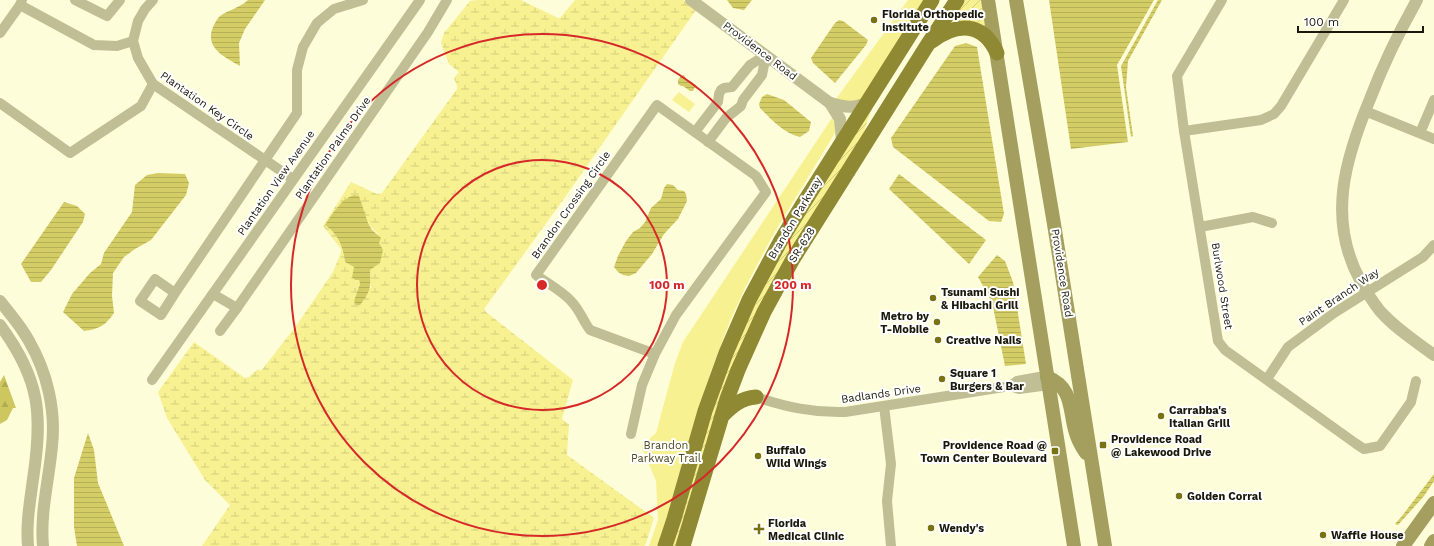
<svg xmlns="http://www.w3.org/2000/svg" width="1434" height="546" font-family="'Work Sans',sans-serif">
	<defs>
		<pattern id="forest-firs" width="22" height="20" patternUnits="userSpaceOnUse"><rect width="22" height="20" fill="#cec65f"/><path d="M5 1l3.5 6h-7zM16 11l3.5 6h-7z" fill="#b0aa51"/></pattern>
		<pattern id="wetland-marsh" width="20" height="14" patternUnits="userSpaceOnUse"><rect width="20" height="14" fill="#f7f191"/><path d="M1 5h8M5 5V1M11 12h8M15 12V8" fill="none" stroke="#d3ce7c"/></pattern>
		<pattern id="garden-furrows" width="10" height="10" patternUnits="userSpaceOnUse"><rect width="10" height="10" fill="#f7f191"/><path d="M-1 1l2-2M0 10L10 0M9 11l2-2" fill="none" stroke="#d3ce7c"/></pattern>
		<pattern id="water-rules" width="6" height="5" patternUnits="userSpaceOnUse"><rect width="6" height="5" fill="#d4cd66"/><path d="M0 2.5h6" fill="none" stroke="#b5af57"/></pattern>
	</defs>
	<rect width="100%" height="100%" fill="#fefdd9"/>
	<g fill="#f7f191">
		<polygon points="908,0 927,0 860,101 851,104 836,99"/>
		<polygon points="679,92 695,104 689,112 672,100"/>
		<polygon points="834,115 837,126 835,133 774,233 746,286 730,321 710,374 659,546 649,546 658,520 656,481 641,446 656,433 675,363 683,342"/>
	</g>
	<polygon fill="url(#forest-firs)" points="4,375 16,408 13,408 7,420 0,424 0,382"/>
	<path fill="url(#wetland-marsh)" fill-rule="evenodd" d="M477,0H521L558,18H560L575,0H683L696,10L563,200L484,309L486,312L573,380L562,418L564,421L569,424L567,455L654,518L645,546H202L230,505L205,480L167,418L158,392L194,342L245,378L249,377L258,369L261,371L296,326L333,272L341,252V249L323,226L351,182L377,194L382,193L457,89V86L454,78L459,72L449,64L441,43L444,33L470,1ZM358,196C363,210 366,225 378,234L380,263L370,270L371,288L358,292L360,284L354,267L345,262C343,246 338,234 325,225L338,206Z"/>
	<g fill="url(#garden-furrows)">
		<polygon points="965,0 981,0 986,27 949,24"/>
		<polygon points="872,107 860,144 762,306 678,546 670,546 718,387 774,263"/>
	</g>
	<g fill="url(#water-rules)">
		<path d="M248,0H265L245,29L239,43L240,66C224,57 203,47 214,25C215,23 217,19 219,17C227,10 240,8 248,0Z"/>
		<polygon points="727,0 752,0 744,10 733,8"/>
		<polygon points="1049,0 1154,0 1117,65 1128,142 1071,149"/>
		<polygon points="1158,0 1162,0 1128,61 1126,87 1133,136 1131,137 1121,66"/>
		<polygon points="839,20 843,21 868,40 866,45 835,83 813,63 811,58 835,23"/>
		<polygon points="966,43 977,47 1004,214 1001,222 989,221 893,147 891,138 955,46"/>
		<polygon points="684,75 686,79 696,85 693,91 690,91 683,86 681,86 678,84 678,80 681,76"/>
		<path d="M767,94L784,100L811,122L809,131L800,137C783,133 772,120 760,108L759,104L762,97Z"/>
		<path d="M158,173L185,174L189,183L186,195L151,240L135,249L124,257L113,273L112,296L114,313C105,326 99,329 84,331L63,312L72,294L90,273L101,264L104,253L132,212L135,185L147,175Z"/>
		<polygon points="899,174 986,240 969,264 889,189"/>
		<polygon points="667,184 673,185 678,190 684,191 686,194 687,201 678,219 664,234 652,254 636,273 629,276 623,275 618,272 614,267 618,256 626,241 633,232 640,228 645,222 651,208 661,199 664,188"/>
		<path d="M354,195L359,196L368,223L372,230L381,238L379,243L383,250L380,263L370,270C371,287 371,291 360,305H356L354,301L360,284L359,280H355L352,277L354,267L345,262C343,246 338,234 325,225C332,214 341,199 354,195Z"/>
		<polygon points="64,202 77,206 85,214 83,222 51,270 41,282 31,282 21,264"/>
		<polygon points="997,255 1005,261 1013,282 1026,364 1005,366 992,302 978,277"/>
		<polygon points="88,433 94,450 98,483 124,546 77,546 74,527 74,478"/>
		<polygon points="1434,474 1434,481 1424,496 1398,525 1395,524 1402,516"/>
	</g>
	<g fill="none" stroke-linecap="round" stroke-linejoin="round">
		<g stroke="#c0be94" stroke-width="10">
			<polyline points="75,0 107,16 120,0"/>
			<polyline points="153,0 145,9 138,21 133,41 138,58 153,84 293,179"/>
			<polyline points="1222,0 1177,76 1184,131 1218,341 1225,350 1355,443 1364,449 1380,446 1411,402 1416,381"/>
			<polyline points="20,5 94,45 117,46 133,41"/>
			<polyline points="0,33 20,5 22,0"/>
			<polyline points="0,103 70,153 141,106 153,84"/>
			<polyline points="1365,111 1434,139"/>
			<polyline points="1184,131 1261,120 1274,114 1281,106 1344,0"/>
			<polyline points="695,132 718,102 719,94 721,90 724,88 732,87 750,65 766,55"/>
			<polyline points="1420,133 1434,100"/>
			<polyline points="708,142 726,118 741,106 743,100 762,75 766,55"/>
			<polyline points="1200,227 1253,217 1272,223"/>
			<polyline points="175,293 155,279 140,301 161,315 175,293 297,113 297,70 303,47 317,23 334,9 363,0"/>
			<polyline points="213,294 237,308"/>
			<polyline points="220,331 237,308 428,32 447,0"/>
			<polyline points="1267,379 1288,347 1334,313 1423,257 1434,245"/>
			<polyline points="152,380 420,0"/>
			<polyline points="1010,386 1019,389 1049,385"/>
			<path d="M756,397C787,407 813,413 845,412L985,390L1010,386L1017,381L1039,377H1047"/>
			<polyline points="884,406 891,464 887,501 891,546"/>
			<path d="M631,434L642,385L655,354L676,315L766,192L756,176L657,105L536,275C547,283 562,291 571,301C580,310 583,321 590,330L655,354"/>
		</g>
		<g stroke="#c0be94" stroke-width="12">
			<polyline points="691,0 830,103 840,119 842,141"/>
			<path d="M1417,0C1399,32 1383,65 1370,99C1345,159 1327,219 1360,280C1366,291 1372,301 1380,311C1395,328 1415,341 1434,355"/>
			<path d="M830,103C845,107 852,109 866,103"/>
			<path d="M0,301C10,314 21,326 29,341C47,372 56,410 52,446C49,480 40,512 43,546"/>
			<path d="M0,325C40,379 43,414 33,479C30,502 26,523 28,546"/>
		</g>
		<g stroke="#a49f5f" stroke-width="14">
			<polyline points="988,0 1074,546"/>
			<polyline points="1016,0 1054,224 1105,546"/>
			<path d="M1047,377C1073,388 1069,408 1075,430C1077,438 1081,446 1086,453"/>
			<polyline points="1403,546 1434,503"/>
			<polyline points="1431,546 1434,541"/>
		</g>
		<g stroke="#8f8934" stroke-width="15">
			<path d="M932,41C957,22 983,22 997,53"/>
			<path d="M722,416C732,406 741,398 756,397"/>
			<polyline points="665,546 674,519 705,411 726,353 749,300 780,242 803,204 932,0"/>
			<polyline points="683,546 727,399 738,370 764,312 793,259 928,44 957,0"/>
		</g>
	</g>
	<g fill="none" stroke="#d62828" stroke-width="2">
		<circle cx="542" cy="285" r="125"/>
		<circle cx="542" cy="285" r="251"/>
	</g>
	<g fill="#787213" stroke="#fff" stroke-width="1.5">
		<circle cx="874" cy="20" r="4"/>
		<circle cx="933" cy="298" r="4"/>
		<circle cx="937" cy="322" r="4"/>
		<circle cx="938" cy="340" r="4"/>
		<circle cx="942" cy="379" r="4"/>
		<circle cx="1161" cy="416" r="4"/>
		<rect x="1099" y="441" width="8" height="8" rx="2"/>
		<rect x="1051" y="447" width="8" height="8" rx="2"/>
		<circle cx="758" cy="456" r="4"/>
		<circle cx="1179" cy="496" r="4"/>
		<circle cx="931" cy="528" r="4"/>
		<path d="M757 523h4v4h4v4h-4v4h-4v-4h-4v-4h4z"/>
		<circle cx="1323" cy="535" r="4"/>
	</g>
	<g text-anchor="middle" dominant-baseline="central" stroke-width="4" stroke-linejoin="round" paint-order="stroke">
		<g font-size="11" font-weight="bold" fill="#1a190c" stroke="#fff" text-anchor="start">
			<text x="882" y="14">Florida Orthopedic<tspan x="882" dy="13">Institute</tspan></text>
			<text x="941" y="292">Tsunami Sushi<tspan x="941" dy="13">&amp; Hibachi Grill</tspan></text>
			<text x="929" y="316" text-anchor="end">Metro by<tspan x="929" dy="13">T-Mobile</tspan></text>
			<text x="946" y="340">Creative Nails</text>
			<text x="950" y="373">Square 1<tspan x="950" dy="13">Burgers &amp; Bar</tspan></text>
			<text x="1169" y="410">Carrabba's<tspan x="1169" dy="13">Italian Grill</tspan></text>
			<text x="1111" y="439">Providence Road<tspan x="1111" dy="13">@ Lakewood Drive</tspan></text>
			<text x="1047" y="445" text-anchor="end">Providence Road @<tspan x="1047" dy="13">Town Center Boulevard</tspan></text>
			<text x="766" y="450">Buffalo<tspan x="766" dy="13">Wild Wings</tspan></text>
			<text x="1187" y="496">Golden Corral</text>
			<text x="768" y="523">Florida<tspan x="768" dy="13">Medical Clinic</tspan></text>
			<text x="939" y="528">Wendy's</text>
			<text x="1331" y="535">Waffle House</text>
		</g>
		<g font-size="11" fill="#1a190c" stroke="#fff">
			<text transform="translate(760 51) rotate(37)">Providence Road</text>
			<text transform="translate(207 106) rotate(35)">Plantation Key Circle</text>
			<text transform="translate(333 148) rotate(-55)">Plantation Palms Drive</text>
			<text transform="translate(276 183) rotate(-55)">Plantation View Avenue</text>
			<text transform="translate(571 205) rotate(-55)">Brandon Crossing Circle</text>
			<text transform="translate(795 218) rotate(-59)">Brandon Parkway</text>
			<text transform="translate(802 245) rotate(-58)">SR-628</text>
			<text transform="translate(1062 273) rotate(81)">Providence Road</text>
			<text transform="translate(1222 286) rotate(81)">Burlwood Street</text>
			<text transform="translate(1339 297) rotate(-34)">Paint Branch Way</text>
			<text transform="translate(881 394) rotate(-8)">Badlands Drive</text>
		</g>
		<g font-size="11" fill="#4d4a1f" stroke="#fff">
			<text x="666" y="445">Brandon<tspan x="666" dy="13">Parkway Trail</tspan></text>
		</g>
	</g>
	<circle cx="542" cy="285" r="6" fill="#d62828" stroke="#fff" stroke-width="2"/>
	<g font-size="12" text-anchor="middle" font-weight="bold" fill="#d62828" stroke="#fff" stroke-width="4" stroke-linejoin="round" paint-order="stroke">
		<text x="667" y="289">100 m</text>
		<text x="793" y="289">200 m</text>
	</g>
	<path d="M1298 26v6h125v-6" fill="none" stroke="#1a190c" stroke-width="2"/>
	<text x="1304" y="26" font-size="12" fill="#1a190c" stroke="#ffffff" stroke-width="3" paint-order="stroke">100 m</text>
</svg>
